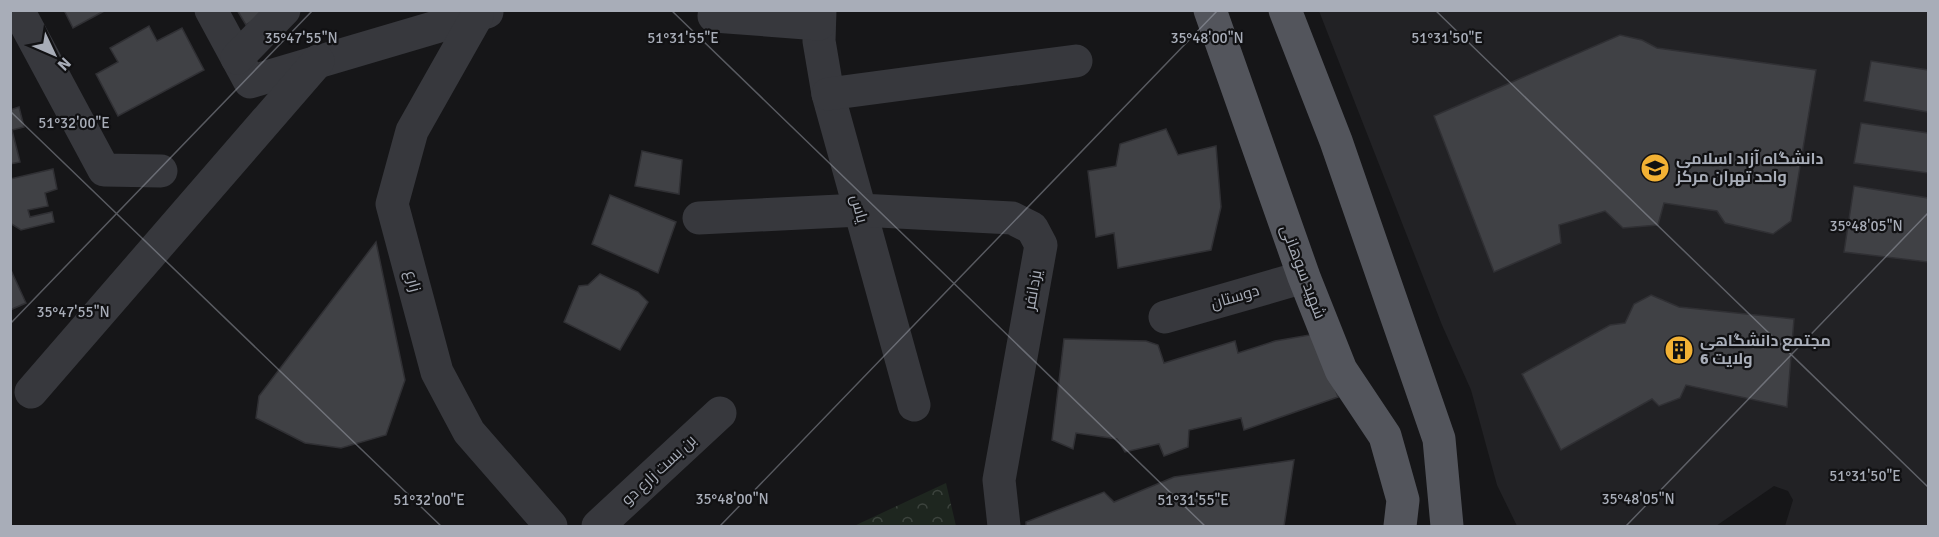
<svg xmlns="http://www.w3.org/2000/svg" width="1939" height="537" font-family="Signika,Cairo,sans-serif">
	<defs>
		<pattern id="forest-crowns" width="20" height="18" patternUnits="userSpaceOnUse" patternTransform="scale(1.5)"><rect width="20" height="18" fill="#1e261f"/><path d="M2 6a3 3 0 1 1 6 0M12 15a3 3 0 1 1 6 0" fill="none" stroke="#3c433d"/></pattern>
	</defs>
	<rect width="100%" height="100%" fill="#161618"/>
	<polygon fill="#222225" points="1319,11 1928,11 1928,526 1785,526 1793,500 1788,491 1774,486 1716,526 1517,526 1497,485 1471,390 1442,325"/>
	<polygon fill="url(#forest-crowns)" points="946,483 956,526 853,526 854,526"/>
	<g fill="#404145" stroke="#303034" stroke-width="1.5">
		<polygon points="64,10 106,10 73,28"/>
		<polygon points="237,10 270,10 246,25"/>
		<polygon points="149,26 157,41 182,28 204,70 118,116 96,74 118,62 110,48"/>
		<polygon points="1620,35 1642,40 1657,48 1816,70 1791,221 1773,234 1725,223 1717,211 1664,203 1658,225 1623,228 1605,211 1559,225 1561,243 1494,272 1434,116"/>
		<polygon points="1871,61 1928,70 1928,112 1864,101"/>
		<polygon points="19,107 24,127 12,130 20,162 10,164 10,110"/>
		<polygon points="1861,123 1928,133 1928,173 1854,163"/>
		<polygon points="1166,129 1178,155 1216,146 1221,207 1211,250 1118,268 1114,233 1096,237 1088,171 1116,166 1120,144"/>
		<polygon points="642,151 682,160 679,194 635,186"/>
		<polygon points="53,169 57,189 45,193 48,206 28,210 30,217 52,212 54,222 21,230 10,223 10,179"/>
		<polygon points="1854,186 1928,198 1928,262 1844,252"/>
		<polygon points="610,195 676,222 658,273 592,244"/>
		<polygon points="376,242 405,380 386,435 341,448 305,443 256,418 259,396"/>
		<polygon points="10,268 26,303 10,310"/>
		<polygon points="600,274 638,292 648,302 620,350 564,322 579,286 588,285"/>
		<polygon points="1651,295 1679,307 1794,319 1787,407 1686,385 1680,398 1659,406 1652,399 1561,450 1522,374 1610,325 1625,323 1634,304"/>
		<polygon points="1315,334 1338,397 1244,430 1241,418 1189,430 1188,447 1164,456 1159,444 1125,452 1117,439 1076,433 1073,449 1052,440 1064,339 1146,341 1158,345 1164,363 1235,341 1238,353 1275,341"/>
		<polygon points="1294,460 1284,526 1026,526 1026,522 1104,492 1114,502 1174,477"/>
	</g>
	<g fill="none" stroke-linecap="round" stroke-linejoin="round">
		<g stroke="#37383d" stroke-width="33">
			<polyline points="18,10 104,170 161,171"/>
			<polyline points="211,10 250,82 487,12"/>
			<polyline points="820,10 819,41 828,94 914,405"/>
			<polyline points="477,16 412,131 392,204 437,372 469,432 551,526"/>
			<polyline points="714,16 819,24"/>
			<polyline points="237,58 284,10"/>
			<polyline points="828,94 1076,61"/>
			<polyline points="699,218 860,210 1012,218 1032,228 1041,245 999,480 1004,526"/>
			<polyline points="1165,317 1304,277"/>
			<polyline points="31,392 318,61"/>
			<polyline points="598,526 720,413"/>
		</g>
		<g stroke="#53555c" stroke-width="33">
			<polyline points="1210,10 1304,277 1341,370 1385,436 1403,500 1400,526"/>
			<polyline points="1285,10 1336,141 1439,439 1447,526"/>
		</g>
	</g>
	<path fill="none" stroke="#a8adb8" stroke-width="1.5" stroke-opacity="0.45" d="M671,10L1205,526M1435,10L1928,487M10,111L441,526M10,324L313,10M720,526L1218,10M1626,526L1928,213"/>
	<defs>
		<g id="university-disc" transform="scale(1.5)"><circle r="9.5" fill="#f2b134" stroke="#111113"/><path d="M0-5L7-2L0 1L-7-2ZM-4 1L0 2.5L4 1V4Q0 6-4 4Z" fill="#111"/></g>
		<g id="building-disc" transform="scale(1.5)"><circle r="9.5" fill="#f2b134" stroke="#111113"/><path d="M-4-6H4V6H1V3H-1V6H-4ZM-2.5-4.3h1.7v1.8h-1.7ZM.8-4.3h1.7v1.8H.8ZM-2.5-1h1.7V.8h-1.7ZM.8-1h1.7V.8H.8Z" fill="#111"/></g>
	</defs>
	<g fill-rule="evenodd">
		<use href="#university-disc" x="1655" y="168"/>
		<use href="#building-disc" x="1679" y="350"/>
	</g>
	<g text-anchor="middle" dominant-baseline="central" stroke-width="4.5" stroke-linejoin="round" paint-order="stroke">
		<g font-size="16" font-weight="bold" fill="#a8adb8" stroke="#111113" text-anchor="start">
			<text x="1676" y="159">دانشگاه آزاد اسلامی<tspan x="1676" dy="18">واحد تهران مرکز</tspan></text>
			<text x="1700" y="341">مجتمع دانشگاهی<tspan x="1700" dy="18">ولایت 6</tspan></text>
		</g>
		<g font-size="16" fill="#a8adb8" stroke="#111113">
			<text transform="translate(859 209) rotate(75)">یاس</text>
			<text transform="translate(1303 272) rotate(69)">شهید سوهانی</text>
			<text transform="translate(413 281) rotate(75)">زارع</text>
			<text transform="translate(1033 290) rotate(-80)">یزدانفر</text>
			<text transform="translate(1235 297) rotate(-16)">دوستان</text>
			<text transform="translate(659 470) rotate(-43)">بن بست زارع دو</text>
		</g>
	</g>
	<g font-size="15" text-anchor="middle" fill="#a8adb8" stroke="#111113" stroke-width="4.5" stroke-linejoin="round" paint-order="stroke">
		<text x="1447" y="43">51°31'50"E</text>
		<text x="683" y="43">51°31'55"E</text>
		<text x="301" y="43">35°47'55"N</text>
		<text x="1207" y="43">35°48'00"N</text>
		<text x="74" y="128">51°32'00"E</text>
		<text x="1866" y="231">35°48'05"N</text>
		<text x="73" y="317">35°47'55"N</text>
		<text x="1865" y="481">51°31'50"E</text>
		<text x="732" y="504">35°48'00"N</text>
		<text x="1638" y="504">35°48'05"N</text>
		<text x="429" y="505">51°32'00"E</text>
		<text x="1193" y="505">51°31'55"E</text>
	</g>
	<rect width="1939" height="537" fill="none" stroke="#a8adb8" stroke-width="24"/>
	<g transform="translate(54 54) rotate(134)" stroke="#111113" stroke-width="4.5" paint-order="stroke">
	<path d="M0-4.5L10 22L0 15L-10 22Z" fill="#a8adb8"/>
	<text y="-9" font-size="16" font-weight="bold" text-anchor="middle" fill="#a8adb8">N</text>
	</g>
</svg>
